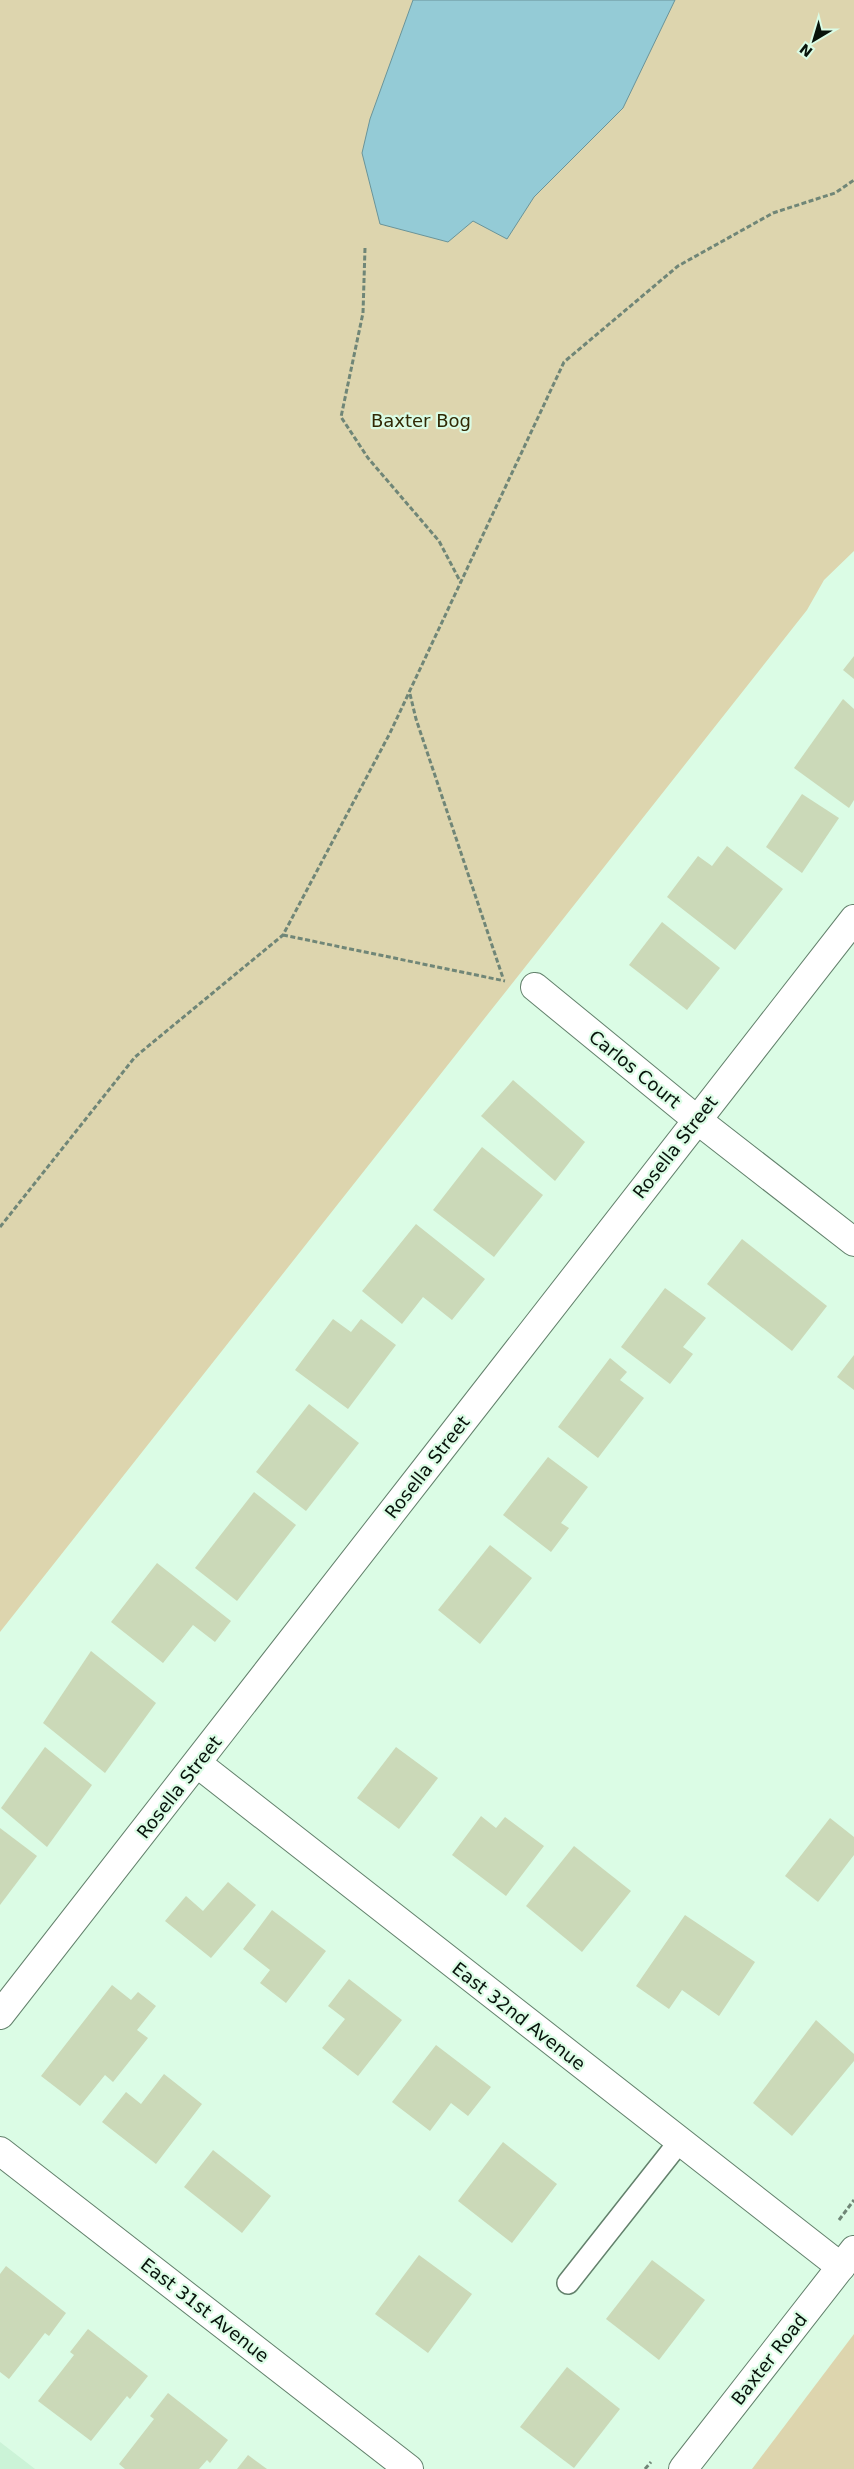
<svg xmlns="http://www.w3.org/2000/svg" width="854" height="2469" font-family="'DejaVu Sans',sans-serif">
	<rect width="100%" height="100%" fill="#dbfce5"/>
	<polygon fill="#cbf3d7" points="0,2442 35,2469 0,2469"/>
	<g fill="#ddd5ae">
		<polygon points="0,0 854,0 854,551 824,580 807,610 0,1632"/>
		<polygon points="854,2334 854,2469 752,2469"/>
	</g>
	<polygon fill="#94cbd6" stroke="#6a9499" points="413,0 675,0 623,108 534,197 507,239 473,221 448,242 380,224 362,153 370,119"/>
	<g fill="#cbd9b8">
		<polygon points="854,656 854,679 843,670"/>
		<polygon points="843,699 854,709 854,800 849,808 794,768"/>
		<polygon points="802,794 839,818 802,873 766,847"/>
		<polygon points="727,846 783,889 735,950 667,897 698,856 712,866"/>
		<polygon points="662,922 720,968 687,1010 629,965"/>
		<polygon points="513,1080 585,1142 555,1181 481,1116"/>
		<polygon points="482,1147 543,1195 494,1257 433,1210"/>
		<polygon points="416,1224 485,1279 452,1320 423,1297 402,1324 362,1291"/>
		<polygon points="742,1239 827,1306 792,1351 707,1284"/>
		<polygon points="665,1288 706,1318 683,1347 693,1354 670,1384 621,1347"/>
		<polygon points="333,1319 351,1332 361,1319 396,1345 348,1409 295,1370"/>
		<polygon points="854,1355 854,1390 837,1377"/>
		<polygon points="610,1358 627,1372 620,1380 644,1398 598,1458 558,1427"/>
		<polygon points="309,1404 359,1443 306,1511 256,1472"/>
		<polygon points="548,1457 588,1487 561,1523 569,1528 551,1552 503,1515"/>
		<polygon points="254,1492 296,1525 237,1601 195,1568"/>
		<polygon points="490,1545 532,1578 480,1644 438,1610"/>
		<polygon points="157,1563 231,1621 215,1642 193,1625 163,1663 111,1622"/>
		<polygon points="91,1651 156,1703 105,1773 43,1723"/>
		<polygon points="45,1747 92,1785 47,1847 1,1808"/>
		<polygon points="396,1747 438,1778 399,1829 357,1798"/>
		<polygon points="481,1816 496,1828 505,1817 544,1846 506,1896 452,1855"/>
		<polygon points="830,1818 854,1837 854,1855 818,1902 785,1876"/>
		<polygon points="0,1828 37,1856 0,1905"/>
		<polygon points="574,1846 631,1891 582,1952 526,1906"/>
		<polygon points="228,1882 256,1905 211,1958 165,1921 186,1896 203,1911"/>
		<polygon points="272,1910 326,1951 286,2003 260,1983 270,1970 243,1949"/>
		<polygon points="685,1915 755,1962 719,2016 682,1990 669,2009 636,1986"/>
		<polygon points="349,1979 402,2020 358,2076 322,2048 345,2019 328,2006"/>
		<polygon points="112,1985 131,2000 138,1992 156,2006 137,2030 148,2038 113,2082 105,2075 80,2106 41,2076"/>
		<polygon points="816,2020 854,2054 854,2061 792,2136 753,2103"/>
		<polygon points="436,2045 491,2087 468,2116 451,2103 430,2131 392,2102"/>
		<polygon points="164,2074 202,2104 156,2164 102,2122 126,2092 141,2104"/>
		<polygon points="503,2142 557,2184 512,2243 458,2201"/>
		<polygon points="213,2150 271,2196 242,2233 184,2187"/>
		<polygon points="419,2255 472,2294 428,2353 375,2314"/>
		<polygon points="652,2260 705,2300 659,2360 606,2319"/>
		<polygon points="6,2266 66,2313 49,2336 45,2333 9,2379 0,2372 0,2274"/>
		<polygon points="88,2329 148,2376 130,2399 127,2396 91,2441 38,2401 74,2355 70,2352"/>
		<polygon points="567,2367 620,2409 574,2468 520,2427"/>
		<polygon points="168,2393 228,2440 210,2463 207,2460 199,2469 125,2469 119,2464 154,2419 150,2416"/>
		<polygon points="248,2455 267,2469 237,2469"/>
	</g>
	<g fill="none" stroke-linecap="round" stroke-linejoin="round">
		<g stroke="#63816c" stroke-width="24">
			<polyline id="lane" points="568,2283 680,2141"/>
		</g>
		<g stroke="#63816c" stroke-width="30">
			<g id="street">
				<polyline points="535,987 696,1119 854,1242"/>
				<polyline points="198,1764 841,2267"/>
				<path d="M0,2015C287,1651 567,1283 854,919"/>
				<polyline points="0,2151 409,2469"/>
			</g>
		</g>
		<g stroke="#63816c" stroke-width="30">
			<polyline id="secondary" points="683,2469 854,2250"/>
		</g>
		<g stroke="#708677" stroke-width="3" stroke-dasharray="5 2.5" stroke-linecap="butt">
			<polyline points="365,248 363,313 341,417 368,458 439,541 461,583"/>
			<polyline points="410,694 416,719 503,978"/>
			<polyline points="283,935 505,981"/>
			<polyline points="0,1227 135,1057 283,935 390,733 564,362 678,266 773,213 835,193 854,180"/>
			<polyline points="839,2220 854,2200"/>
			<polyline points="645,2469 651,2462"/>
		</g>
		<use href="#lane" stroke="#fff" stroke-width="21"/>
		<use href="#street" stroke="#fff" stroke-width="28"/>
		<use href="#secondary" stroke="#fff" stroke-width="28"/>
	</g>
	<g text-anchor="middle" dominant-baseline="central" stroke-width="4.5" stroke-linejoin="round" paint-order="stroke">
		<g font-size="18" fill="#312905" stroke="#dbfce5">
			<text x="421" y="420">Baxter Bog</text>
		</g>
		<g font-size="18" fill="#07130b" stroke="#dbfce5">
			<text transform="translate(635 1069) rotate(39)">Carlos Court</text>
			<text transform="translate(675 1147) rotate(-52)">Rosella Street</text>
			<text transform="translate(427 1467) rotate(-52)">Rosella Street</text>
			<text transform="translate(179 1787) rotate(-52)">Rosella Street</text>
			<text transform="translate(519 2016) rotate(38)">East 32nd Avenue</text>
			<text transform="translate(205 2310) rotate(38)">East 31st Avenue</text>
			<text transform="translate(769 2359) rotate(-52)">Baxter Road</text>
		</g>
	</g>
	<g transform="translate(814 40) rotate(218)" stroke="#dbfce5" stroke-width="4" paint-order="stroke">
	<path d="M0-4L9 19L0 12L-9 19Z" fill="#07130b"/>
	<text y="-8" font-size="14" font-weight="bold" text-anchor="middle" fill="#07130b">N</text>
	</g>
</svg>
